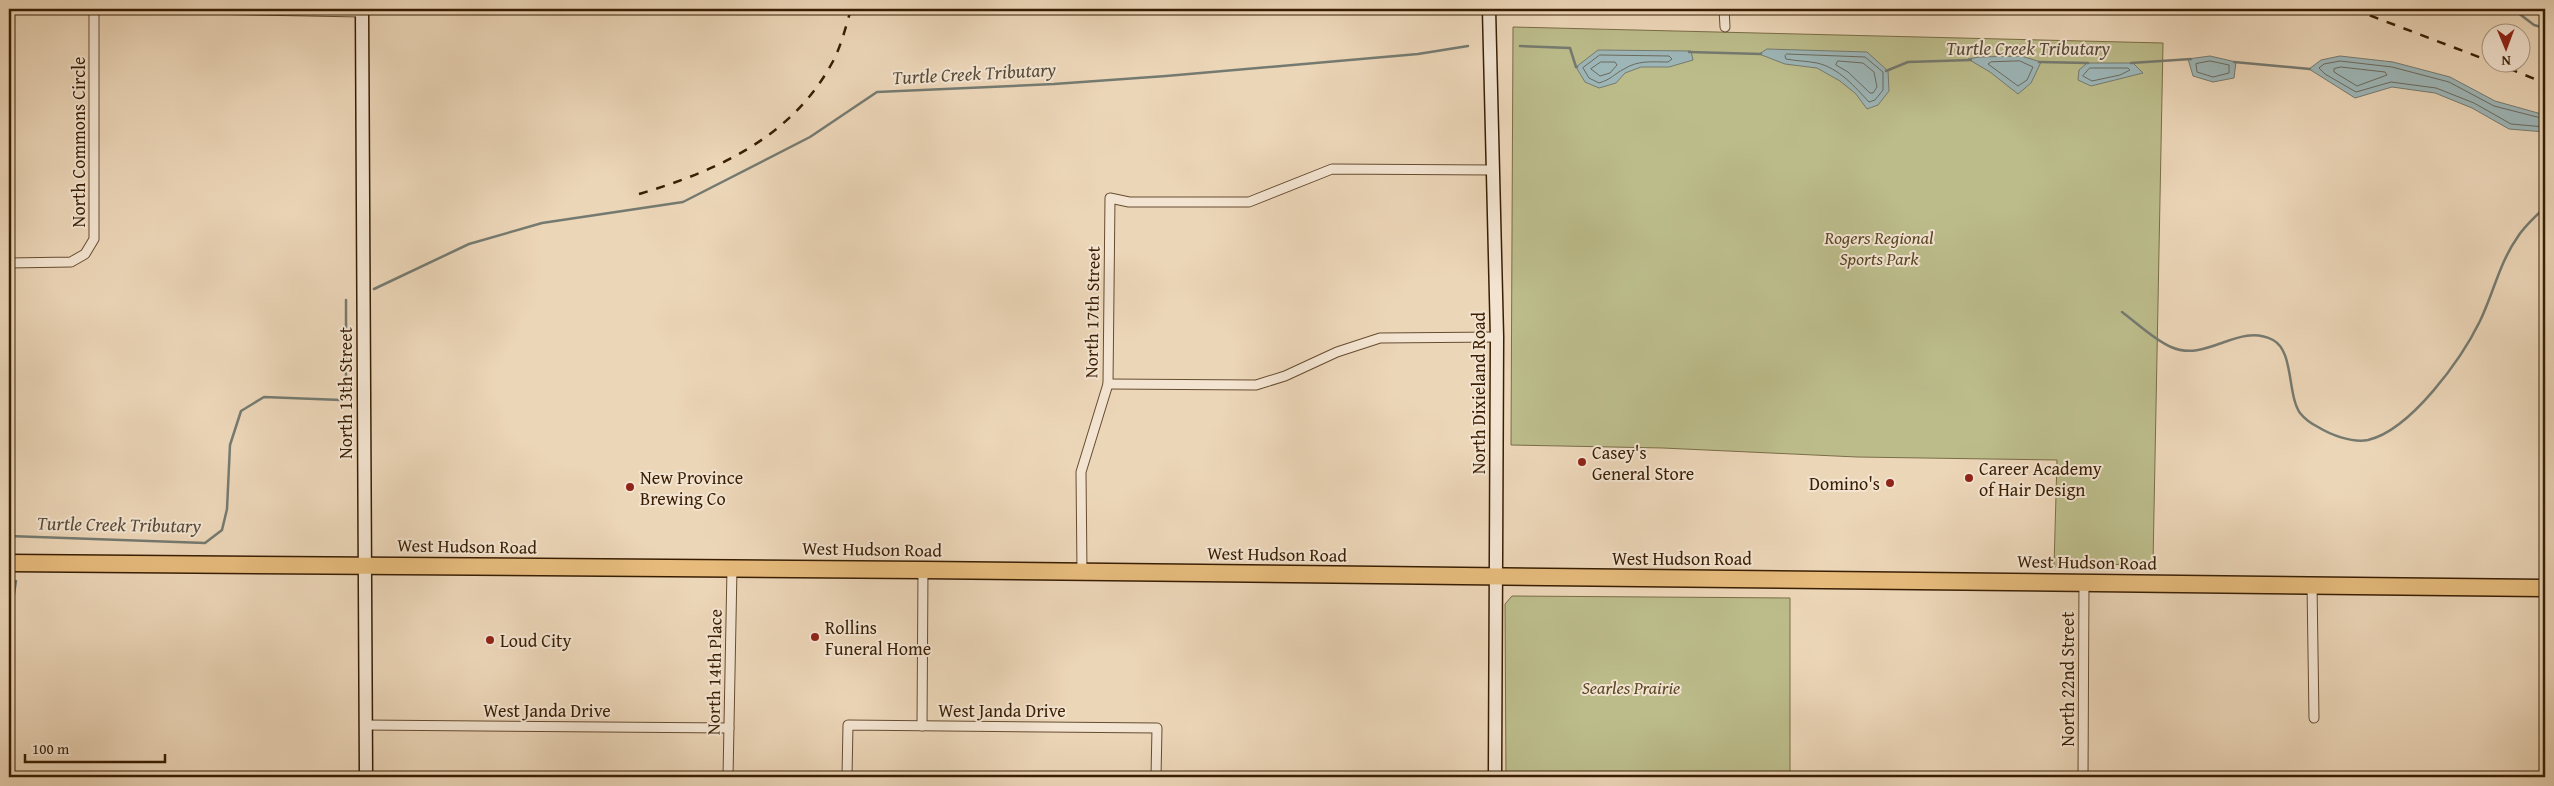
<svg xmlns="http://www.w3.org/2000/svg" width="2554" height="786" font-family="'Gentium Book Plus',serif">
	<rect width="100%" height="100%" fill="#ecd6b8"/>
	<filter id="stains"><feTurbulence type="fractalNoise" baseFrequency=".004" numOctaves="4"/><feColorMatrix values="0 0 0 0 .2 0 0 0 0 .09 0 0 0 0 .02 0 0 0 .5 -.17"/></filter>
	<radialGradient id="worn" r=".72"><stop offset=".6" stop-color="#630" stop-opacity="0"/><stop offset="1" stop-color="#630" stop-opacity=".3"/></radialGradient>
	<g fill="#bcbc8b" stroke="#7a6d47">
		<polygon points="1513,27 2163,43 2153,563 2054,567 2057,460 1857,457 1663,448 1511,445"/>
		<polygon points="1512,596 1790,598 1790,777 1506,777 1505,604"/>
	</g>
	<g fill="#9db7b9" stroke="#757a70">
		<polygon points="1767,49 1867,52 1888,71 1889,91 1878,105 1867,109 1856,94 1840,81 1817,68 1785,64 1759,54"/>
		<polygon points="1598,50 1691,51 1693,60 1669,67 1641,67 1625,73 1616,83 1599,88 1585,82 1576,67"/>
		<polygon points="2021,56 2041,62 2031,83 2018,94 1990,72 1968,59 1979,57"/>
		<polygon points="2210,56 2236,62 2234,78 2213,82 2193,76 2188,59"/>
		<polygon points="2340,56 2393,62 2450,77 2495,101 2545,115 2545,132 2509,129 2472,108 2435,93 2392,87 2355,98 2309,69 2321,60"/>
		<polygon points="2087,63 2133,63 2143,73 2091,86 2078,80 2079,70"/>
	</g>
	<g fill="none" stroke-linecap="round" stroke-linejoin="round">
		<g stroke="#6b6a5e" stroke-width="1">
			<path d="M1787,54L1865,57L1883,72V90L1875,100L1869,102C1855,87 1839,68 1817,63C1807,61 1796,61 1786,59L1785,56Z"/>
			<path d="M1600,55L1669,56L1672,59L1668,62C1652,62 1638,60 1624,69C1614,74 1612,79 1599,83L1589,78L1583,68Z"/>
			<polygon points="1838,61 1863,63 1874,72 1877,87 1873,93 1870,93 1848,72 1836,65"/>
			<polygon points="2020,61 2033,67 2027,80 2018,86 1988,64 1991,62"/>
			<polygon points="2210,61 2229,65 2229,73 2213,77 2197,72 2196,64"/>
			<polygon points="1601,62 1615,62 1617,65 1610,73 1600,76 1591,69"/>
			<polygon points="2341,67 2385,72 2387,75 2357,86 2334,72 2334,69"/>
			<polygon points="2090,68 2128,68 2130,70 2120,75 2092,81 2083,76"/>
			<polyline points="2545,119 2494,106 2449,82 2392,67 2340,61 2324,64 2319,68 2325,74 2356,92 2391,82 2436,88 2474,103 2511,124 2545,127"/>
		</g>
		<g stroke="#757a70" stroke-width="2.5">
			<polyline points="2513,9 2534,25 2545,28"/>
			<polyline points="1520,46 1570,48 1576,67 1577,67"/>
			<polyline points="1689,52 1761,54"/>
			<polyline points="2039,62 2088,63"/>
			<polyline points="2234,62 2310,69"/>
			<polyline points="2131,63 2191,59"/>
			<polyline points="1886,71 1908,62 1971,60"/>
			<polyline points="374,289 469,244 542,223 683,202 810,137 877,92 1054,84 1166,76 1418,54 1468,46"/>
			<path d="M2122,312C2137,323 2153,339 2171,347C2207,363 2238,322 2273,340C2294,351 2287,394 2300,413C2304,418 2312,424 2318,427C2331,435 2352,443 2368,440C2411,430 2462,358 2480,321C2493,294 2500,262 2517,238C2523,228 2532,220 2540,212L2545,211"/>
			<polyline points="9,536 205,543 222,530 227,509 230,445 241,411 264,397 341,400 346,392 346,300"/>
			<polyline points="9,613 11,613 16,581"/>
		</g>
		<g stroke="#664c30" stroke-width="11">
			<g id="street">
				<polyline points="201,9 362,12"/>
				<polyline points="1724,9 1725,27"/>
				<polyline points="9,263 71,262 85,254 94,239 94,9"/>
				<polyline points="1108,384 1256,385 1285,376 1337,352 1380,338 1497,337"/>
				<polyline points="1082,572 1081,472 1108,384 1110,198 1129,202 1249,202 1332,169 1492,170"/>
				<polyline points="2312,584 2314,718"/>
				<polyline points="365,725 729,728"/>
				<polyline points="922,726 923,570"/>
				<polyline points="728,777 732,568"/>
				<polyline points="847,777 848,725 1157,728 1156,777"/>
				<polyline points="2083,777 2084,581"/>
			</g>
		</g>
		<g stroke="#391e03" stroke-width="15">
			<g id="secondary">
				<polyline points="362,9 366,777"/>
				<polyline points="1489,9 1497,337 1495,777"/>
			</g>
		</g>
		<g stroke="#391e03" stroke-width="19">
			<polyline id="highway" points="9,563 923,570 2545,588"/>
		</g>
		<use href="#street" stroke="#f3e4d1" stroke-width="9"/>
		<use href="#secondary" stroke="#f3e4d1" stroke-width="12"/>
		<use href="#highway" stroke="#e6bb7c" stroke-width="16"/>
		<g stroke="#391e03" stroke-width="2.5" stroke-dasharray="9 9" stroke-linecap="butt">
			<polyline points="2353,9 2492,62"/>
			<polyline points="2492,62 2545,83"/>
			<path d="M639,194C717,171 792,137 832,63C841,47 846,26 851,9"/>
		</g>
	</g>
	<g fill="#8f2418" stroke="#f3e4d1" stroke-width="2">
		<circle cx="1582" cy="462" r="5"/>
		<circle cx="1969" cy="478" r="5"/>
		<circle cx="1890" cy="483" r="5"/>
		<circle cx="630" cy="487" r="5"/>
		<circle cx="815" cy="637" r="5"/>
		<circle cx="490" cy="640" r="5"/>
	</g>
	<g text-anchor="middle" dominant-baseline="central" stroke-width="4" stroke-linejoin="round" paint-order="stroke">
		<g font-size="18" fill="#391e03" stroke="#f3e4d1">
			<text transform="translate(78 142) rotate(-90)">North Commons Circle</text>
			<text transform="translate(1092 312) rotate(-89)">North 17th Street</text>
			<text transform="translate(345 393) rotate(-90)">North 13th Street</text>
			<text transform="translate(1478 393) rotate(-90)">North Dixieland Road</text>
			<text transform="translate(467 546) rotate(1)">West Hudson Road</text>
			<text transform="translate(872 549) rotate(1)">West Hudson Road</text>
			<text transform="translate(1277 554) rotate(1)">West Hudson Road</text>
			<text x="1682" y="558">West Hudson Road</text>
			<text transform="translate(2087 562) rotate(1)">West Hudson Road</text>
			<text transform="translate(714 672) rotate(-89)">North 14th Place</text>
			<text transform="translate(2067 679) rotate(-90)">North 22nd Street</text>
			<text x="547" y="710">West Janda Drive</text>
			<text x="1002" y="710">West Janda Drive</text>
		</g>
		<g font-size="18" font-style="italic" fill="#5a4625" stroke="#f3e4d1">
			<text x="1879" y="237">Rogers Regional<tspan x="1879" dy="21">Sports Park</tspan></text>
			<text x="1631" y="687">Searles Prairie</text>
		</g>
		<g font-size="18" fill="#391e03" stroke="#f3e4d1" text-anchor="start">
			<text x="1592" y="452">Casey's<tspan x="1592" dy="21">General Store</tspan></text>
			<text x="1979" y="468">Career Academy<tspan x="1979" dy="21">of Hair Design</tspan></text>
			<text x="640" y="477">New Province<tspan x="640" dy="21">Brewing Co</tspan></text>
			<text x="1880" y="483" text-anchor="end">Domino's</text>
			<text x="825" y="627">Rollins<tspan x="825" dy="21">Funeral Home</tspan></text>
			<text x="500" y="640">Loud City</text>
		</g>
		<g font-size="19" font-style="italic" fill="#574c3a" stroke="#f3e4d1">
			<text x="2028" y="48">Turtle Creek Tributary</text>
			<text transform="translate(974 73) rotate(-3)">Turtle Creek Tributary</text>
			<text transform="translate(119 524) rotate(1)">Turtle Creek Tributary</text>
		</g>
	</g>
	<rect width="2554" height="786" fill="none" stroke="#ecd6b8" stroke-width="30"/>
	<rect x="10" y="10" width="2534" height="766" fill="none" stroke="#391e03" stroke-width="2.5"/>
	<rect x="15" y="15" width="2524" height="756" fill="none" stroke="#391e03"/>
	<g transform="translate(2506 48) rotate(179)"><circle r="24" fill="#f3e4d1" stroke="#a9957f"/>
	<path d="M0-4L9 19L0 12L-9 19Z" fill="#8f2418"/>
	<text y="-8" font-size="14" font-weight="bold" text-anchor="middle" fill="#391e03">N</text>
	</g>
	<path d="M25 754v8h140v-8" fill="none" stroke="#391e03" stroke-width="2.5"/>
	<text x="32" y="754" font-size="15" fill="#391e03" stroke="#f3e4d1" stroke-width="4" paint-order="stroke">100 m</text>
	<rect width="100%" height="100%" filter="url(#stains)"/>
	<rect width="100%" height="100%" fill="url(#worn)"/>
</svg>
